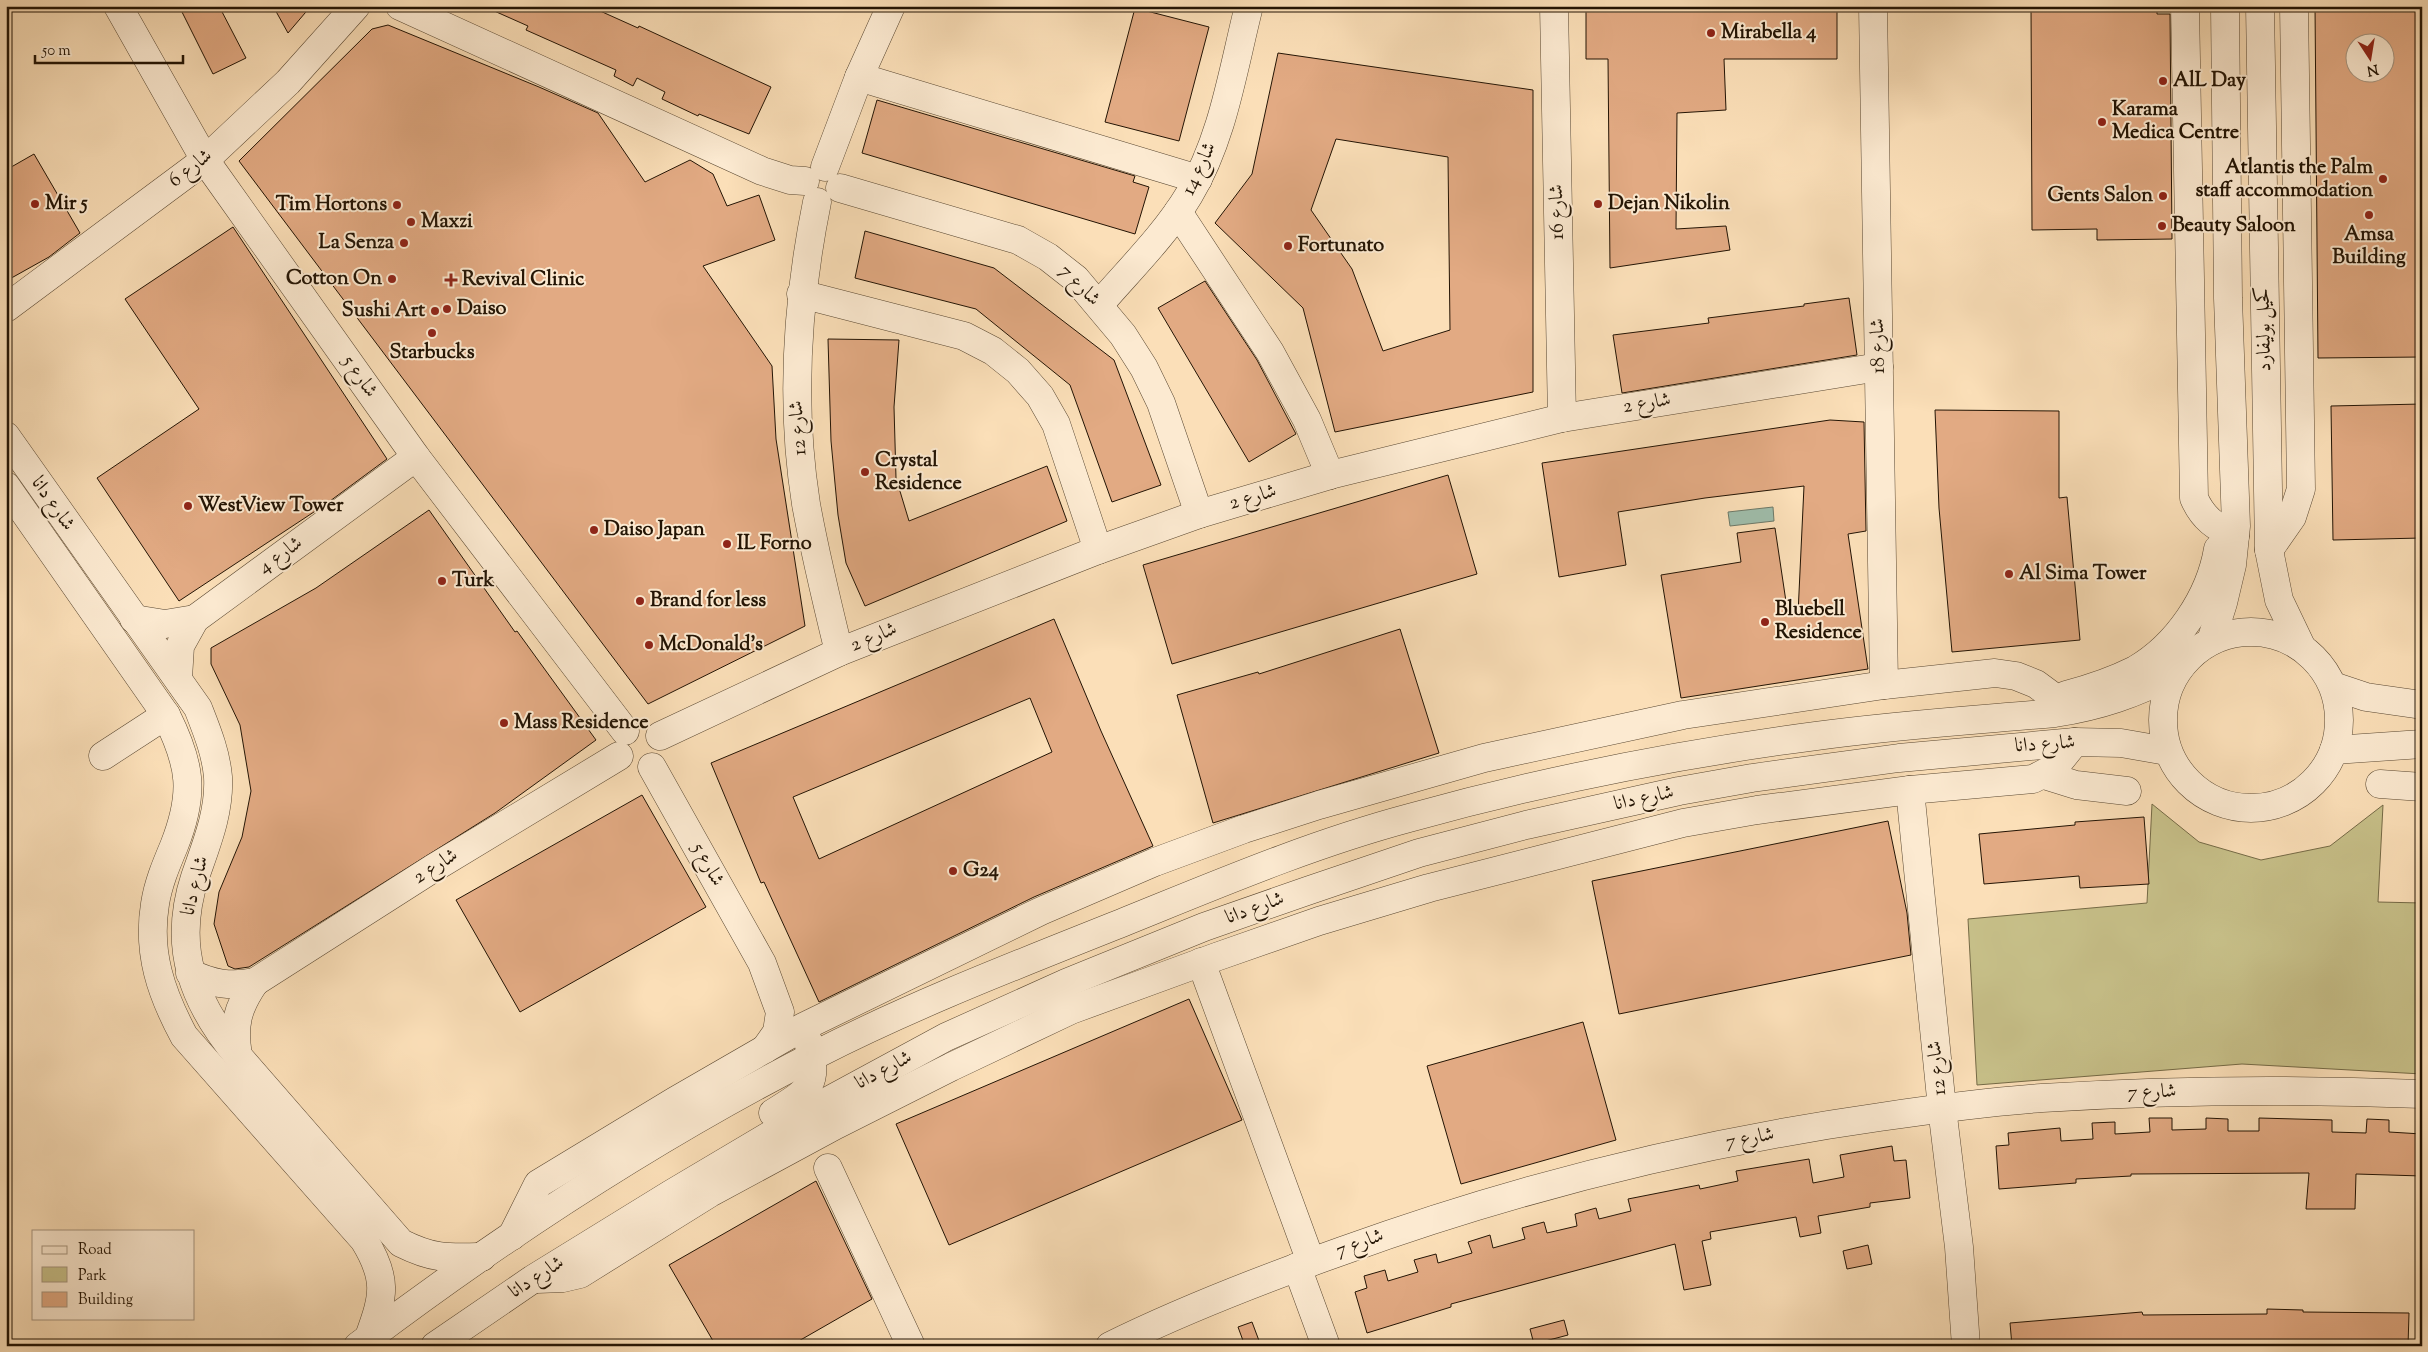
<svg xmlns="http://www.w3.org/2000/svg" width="2428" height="1352" font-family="'Sorts Mill Goudy',Amiri,serif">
	<rect width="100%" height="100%" fill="#fbdfb8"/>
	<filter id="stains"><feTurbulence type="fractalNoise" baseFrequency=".004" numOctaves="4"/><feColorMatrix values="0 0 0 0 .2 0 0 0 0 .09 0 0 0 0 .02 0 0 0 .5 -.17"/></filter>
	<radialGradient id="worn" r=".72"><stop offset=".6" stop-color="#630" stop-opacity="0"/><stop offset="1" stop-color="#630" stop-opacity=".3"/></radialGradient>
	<polygon fill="#c7c089" stroke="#756a46" points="2152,804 2199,842 2261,860 2330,846 2383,805 2378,902 2422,903 2422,1074 2242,1064 1977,1085 1968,919 2147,903"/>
	<polygon fill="#9fbdab" stroke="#6d7968" points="1773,507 1774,521 1730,526 1728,512"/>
	<g fill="#e2aa83" stroke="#231404" fill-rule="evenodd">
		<polygon points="179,6 219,6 246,58 213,74"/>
		<polygon points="273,6 311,6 288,33"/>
		<polygon points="483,6 589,6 638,28 639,26 771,87 749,134 699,114 698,116 662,99 665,92 637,78 633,86 614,76 616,70 526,30 528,26"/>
		<polygon points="2031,6 2157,6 2157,14 2170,14 2172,239 2097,240 2097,229 2032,230"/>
		<path d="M2315,6H2422V357L2318,358ZM2356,42H2386V72H2356Z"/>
		<polygon points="1586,7 1837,7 1837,59 1724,59 1726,110 1677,113 1676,229 1726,226 1730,250 1610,268 1608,59 1586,59"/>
		<polygon points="1135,8 1209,27 1179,141 1105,122"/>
		<polygon points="388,25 539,87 598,113 645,182 690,160 713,174 727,206 759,195 775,240 703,266 772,366 776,439 805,626 648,704 239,161 372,29"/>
		<path d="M1278,53L1533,90V392L1335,432L1303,308L1215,223L1252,174ZM1336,139L1448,157L1450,330L1383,351L1352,269L1311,210Z"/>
		<polygon points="877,100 1135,176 1133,182 1149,187 1135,234 862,153"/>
		<polygon points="34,154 80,233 49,257 6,281 6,170"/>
		<polygon points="233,227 387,459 326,504 179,601 97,478 199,409 125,299"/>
		<polygon points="865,231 994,268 1114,360 1161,485 1112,502 1070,385 976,309 855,278"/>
		<polygon points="1205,281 1257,360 1296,434 1249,462 1158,308"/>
		<polygon points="1849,298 1857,355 1622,393 1613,335 1709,323 1708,318 1804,306 1804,304"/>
		<polygon points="828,339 899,340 894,407 896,478 909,521 1047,466 1067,521 865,606 846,563 838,515 831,441"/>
		<polygon points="2422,404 2422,538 2333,540 2331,406"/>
		<polygon points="1935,410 2059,411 2059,498 2067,497 2080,640 1952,652 1939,508"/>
		<polygon points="1830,420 1864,422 1866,531 1848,534 1868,669 1681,698 1661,575 1741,562 1737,533 1775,528 1788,615 1798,614 1804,486 1705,498 1618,512 1626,565 1559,577 1542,463"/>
		<polygon points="1448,475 1477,574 1172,664 1143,565"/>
		<polygon points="429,510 515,632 517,631 596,740 495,813 249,967 235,969 228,966 214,924 219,892 242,837 251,791 240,725 211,664 211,648 316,588"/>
		<path d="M1054,619L1101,731L1153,846L1034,897L819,1002L764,882L761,883L711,763ZM1030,698L1052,752L819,859L793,797Z"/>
		<polygon points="1400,629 1439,753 1213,823 1177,695 1258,672 1259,674"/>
		<polygon points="642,795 706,907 520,1012 456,900"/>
		<polygon points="2144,817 2149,884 2080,888 2079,876 1984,884 1979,834 2075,825 2075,822"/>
		<polygon points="1888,821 1907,913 1911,955 1619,1014 1592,881"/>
		<polygon points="1189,999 1242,1120 949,1245 896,1124"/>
		<polygon points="1583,1022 1616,1140 1461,1184 1427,1066"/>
		<polygon points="2149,1118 2172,1118 2172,1130 2206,1129 2206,1118 2228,1119 2228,1131 2259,1131 2259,1118 2332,1120 2332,1132 2366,1133 2367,1119 2389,1120 2389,1132 2422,1134 2422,1176 2356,1174 2355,1209 2306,1209 2309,1173 2131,1174 2131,1176 2076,1179 2076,1183 1999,1189 1996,1146 2009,1145 2008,1133 2060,1128 2061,1141 2093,1139 2092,1123 2115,1122 2115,1134 2150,1132"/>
		<polygon points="1892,1146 1894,1161 1906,1160 1910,1198 1870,1203 1870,1207 1818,1216 1821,1233 1800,1237 1796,1217 1710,1232 1711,1239 1702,1241 1711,1285 1684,1290 1675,1244 1451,1304 1451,1307 1367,1333 1355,1292 1367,1288 1364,1276 1385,1270 1388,1281 1418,1272 1414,1260 1436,1254 1438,1263 1472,1253 1468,1242 1490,1235 1493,1248 1525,1239 1522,1228 1544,1222 1547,1233 1577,1226 1575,1214 1596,1208 1599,1219 1631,1211 1628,1199 1699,1185 1700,1189 1738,1181 1736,1171 1809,1159 1813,1183 1844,1177 1840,1155"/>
		<polygon points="816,1181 872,1299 790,1346 716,1346 669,1265"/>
		<polygon points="1868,1245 1872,1264 1847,1269 1843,1251"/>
		<polygon points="2267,1309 2303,1310 2303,1312 2409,1313 2408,1346 2012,1346 2010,1323 2142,1312 2143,1315 2267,1314"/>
		<polygon points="1564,1320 1568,1335 1534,1344 1530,1329"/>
		<polygon points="1252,1322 1261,1346 1245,1346 1238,1327"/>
	</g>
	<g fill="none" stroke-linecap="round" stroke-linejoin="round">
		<g stroke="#594731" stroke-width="29">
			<g id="minor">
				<polyline points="118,6 205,160 416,457 625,731"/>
				<polyline points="400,6 762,171 790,180 805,181"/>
				<polyline points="1554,6 1562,418"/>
				<polyline points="1873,6 1884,685"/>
				<path d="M2185,6L2194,498C2203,519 2216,527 2235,536"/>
				<polyline points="2260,6 2269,550 2279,600 2301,646"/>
				<polyline points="859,77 1198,179"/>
				<polyline points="825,167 859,77 891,6"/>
				<polyline points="840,188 1018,240 1048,257 1076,279 1123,335 1144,368 1161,403 1199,514"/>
				<path d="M817,202C797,301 790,403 806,504C815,554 827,603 839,652"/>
				<polyline points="1178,212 1270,352 1307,420 1330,475"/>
				<polyline points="801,294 964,336 993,351 1018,371 1040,396 1056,424 1098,550"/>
				<path d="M1099,305C1129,270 1165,235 1189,195C1223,139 1233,69 1249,6"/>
				<polyline points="6,308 205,160 288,82 356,6"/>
				<path d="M6,436L198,708C207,731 216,753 218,777C220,812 206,845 195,877C172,947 193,1002 238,1056L401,1243C433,1259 447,1258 482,1257"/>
				<path d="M6,486L166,715C191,765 195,793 174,846C166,865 158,884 155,904C147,953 161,993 184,1036L364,1240C388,1279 384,1296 369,1337"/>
				<polyline points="2269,550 2292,517 2301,489 2294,6"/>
				<polyline points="134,619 165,624 195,619"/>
				<circle cx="2251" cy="720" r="88"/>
				<polyline points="2211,641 2223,603 2232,565 2236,526 2228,298 2225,6"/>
				<polyline points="178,678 180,646 195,619 416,457"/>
				<polyline points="2333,686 2366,697 2422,705"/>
				<path d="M2066,695C2089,689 2113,681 2135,670C2177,646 2210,597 2218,549"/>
				<polyline points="660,736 839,652 1098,550 1199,514 1330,475 1562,418 1879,367"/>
				<polyline points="2334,750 2422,744"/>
				<polyline points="103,756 166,715"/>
				<polyline points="652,767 762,963 780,1012 777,1032 765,1049"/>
				<polyline points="2044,775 2076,785 2127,791"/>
				<polyline points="2380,784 2422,787"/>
				<polyline points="1910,790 1942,1108 1959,1247 1966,1346"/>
				<polyline points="1201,962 1311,1262"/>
				<path d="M190,973C212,984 231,987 255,982L432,869L619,756"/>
				<path d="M238,1056C233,1025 237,1008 255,982"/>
				<path d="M773,1113C810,1090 819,1086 808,1041"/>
				<polyline points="828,1168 911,1346"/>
				<polyline points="512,1236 538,1184 675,1101 803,1027 1041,911 1155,862 1244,829 1319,805 1484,758 1683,715 1884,685 1995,673 2016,676 2036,684 2055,698"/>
				<polyline points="1297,1267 1326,1346"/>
				<polyline points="537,1279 563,1278 580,1274 710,1193 836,1125 951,1067 1071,1010 1216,957 1319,921 1429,888 1683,823 1757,810 1910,790 2033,779 2054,768 2075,742"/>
				<path d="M358,1346C502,1237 656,1136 817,1054C913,1005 1014,966 1114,926C1211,887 1308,845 1409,818C1542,781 1679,754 1816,736C1895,725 1975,720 2055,713C2100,706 2135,694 2175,673"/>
				<polyline points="435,1346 533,1279 671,1194 826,1102 946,1037 1066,983 1204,927 1307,891 1419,853 1526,825 1679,791 1752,778 1899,758 2075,742 2121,743 2167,751"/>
				<path d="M1110,1346C1185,1309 1263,1279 1342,1251C1516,1188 1697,1143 1880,1117C1934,1109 1988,1102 2042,1098C2169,1090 2295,1089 2422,1094"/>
			</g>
		</g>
		<use href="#minor" stroke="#fcead1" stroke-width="28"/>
	</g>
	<g fill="#8f2418" stroke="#fcead1" stroke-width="2">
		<circle cx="1711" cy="33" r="5"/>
		<circle cx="2163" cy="81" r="5"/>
		<circle cx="2102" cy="122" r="5"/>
		<circle cx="2383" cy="179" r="5"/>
		<circle cx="2163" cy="196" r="5"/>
		<circle cx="35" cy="204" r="5"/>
		<circle cx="1598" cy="204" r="5"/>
		<circle cx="397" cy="205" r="5"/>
		<circle cx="2369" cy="215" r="5"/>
		<circle cx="411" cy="222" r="5"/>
		<circle cx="2162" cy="226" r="5"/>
		<circle cx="404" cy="243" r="5"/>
		<circle cx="1288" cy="246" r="5"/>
		<circle cx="392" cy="279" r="5"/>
		<path d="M448.5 272.5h5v5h5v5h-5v5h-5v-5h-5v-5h5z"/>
		<circle cx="447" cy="309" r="5"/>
		<circle cx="435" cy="311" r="5"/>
		<circle cx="432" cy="333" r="5"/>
		<circle cx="865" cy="472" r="5"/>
		<circle cx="188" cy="506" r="5"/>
		<circle cx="594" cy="530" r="5"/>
		<circle cx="727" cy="544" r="5"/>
		<circle cx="2009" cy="574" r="5"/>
		<circle cx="442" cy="581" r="5"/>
		<circle cx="640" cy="601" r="5"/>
		<circle cx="1765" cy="622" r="5"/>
		<circle cx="649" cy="645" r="5"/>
		<circle cx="504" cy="723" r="5"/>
		<circle cx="953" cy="871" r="5"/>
	</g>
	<g text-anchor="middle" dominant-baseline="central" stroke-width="4" stroke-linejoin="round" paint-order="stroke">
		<g font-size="20" font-weight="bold" fill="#231404" stroke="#fcead1" text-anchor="start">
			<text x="1721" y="33">Mirabella 4</text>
			<text x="2173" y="81">AlL Day</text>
			<text x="2112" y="110">Karama<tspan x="2112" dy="23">Medica Centre</tspan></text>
			<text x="2373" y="168" text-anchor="end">Atlantis the Palm<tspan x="2373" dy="23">staff accommodation</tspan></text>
			<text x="2153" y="196" text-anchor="end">Gents Salon</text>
			<text x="45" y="204">Mir 5</text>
			<text x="1608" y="204">Dejan Nikolin</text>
			<text x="387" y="205" text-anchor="end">Tim Hortons</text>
			<text x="421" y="222">Maxzi</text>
			<text x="2172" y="226">Beauty Saloon</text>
			<text x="2369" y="235" text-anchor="middle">Amsa<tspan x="2369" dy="23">Building</tspan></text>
			<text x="394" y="243" text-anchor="end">La Senza</text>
			<text x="1298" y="246">Fortunato</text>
			<text x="382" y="279" text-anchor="end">Cotton On</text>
			<text x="462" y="280">Revival Clinic</text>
			<text x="457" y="309">Daiso</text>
			<text x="425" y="311" text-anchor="end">Sushi Art</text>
			<text x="432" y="353" text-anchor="middle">Starbucks</text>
			<text x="875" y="461">Crystal<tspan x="875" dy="23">Residence</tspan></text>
			<text x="198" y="506">WestView Tower</text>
			<text x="604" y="530">Daiso Japan</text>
			<text x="737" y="544">IL Forno</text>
			<text x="2019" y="574">Al Sima Tower</text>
			<text x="452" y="581">Turk</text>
			<text x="650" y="601">Brand for less</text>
			<text x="1775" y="610">Bluebell<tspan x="1775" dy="23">Residence</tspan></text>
			<text x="659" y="645">McDonald's</text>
			<text x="514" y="723">Mass Residence</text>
			<text x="963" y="871">G24</text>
		</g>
		<g font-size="20" fill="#231404" stroke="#fcead1">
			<text transform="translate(191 169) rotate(-38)">شارع 6</text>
			<text transform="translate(1200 169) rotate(-65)">شارع 14</text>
			<text transform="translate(1558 212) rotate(-91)">شارع 16</text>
			<text transform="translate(1079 286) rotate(45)">شارع 7</text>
			<text transform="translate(2265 329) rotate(-91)">كحيل بوليفارد</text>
			<text transform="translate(1879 346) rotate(-91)">شارع 18</text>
			<text transform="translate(359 377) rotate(55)">شارع 5</text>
			<text transform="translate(1647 404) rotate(-9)">شارع 2</text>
			<text transform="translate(799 428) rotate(-94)">شارع 12</text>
			<text transform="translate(1253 498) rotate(-16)">شارع 2</text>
			<text transform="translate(52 504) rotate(55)">شارع دانا</text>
			<text transform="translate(281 556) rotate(-36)">شارع 4</text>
			<text transform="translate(874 638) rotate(-22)">شارع 2</text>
			<text transform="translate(2045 745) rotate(-4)">شارع دانا</text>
			<text transform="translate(1644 799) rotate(-12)">شارع دانا</text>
			<text transform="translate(707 865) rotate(61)">شارع 5</text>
			<text transform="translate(436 867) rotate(-32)">شارع 2</text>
			<text transform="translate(196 886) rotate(-76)">شارع دانا</text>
			<text transform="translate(1255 909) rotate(-20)">شارع دانا</text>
			<text transform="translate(1938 1068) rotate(-96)">شارع 12</text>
			<text transform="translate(884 1071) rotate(-28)">شارع دانا</text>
			<text transform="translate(2152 1093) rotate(-2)">شارع 7</text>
			<text transform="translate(1750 1139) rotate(-10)">شارع 7</text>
			<text transform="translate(1360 1244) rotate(-20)">شارع 7</text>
			<text transform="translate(537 1278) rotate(-33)">شارع دانا</text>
		</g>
	</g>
	<rect width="2428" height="1352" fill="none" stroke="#fbdfb8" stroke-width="25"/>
	<rect x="8" y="8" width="2413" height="1337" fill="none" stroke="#231404" stroke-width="2.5"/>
	<rect x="12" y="12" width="2403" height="1327" fill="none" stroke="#231404"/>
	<rect x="32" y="1230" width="162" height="90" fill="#fcead1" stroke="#a5947f"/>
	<rect x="42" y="1246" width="25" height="8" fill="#fcead1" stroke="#a5947f"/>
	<text x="78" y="1254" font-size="15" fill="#231404">Road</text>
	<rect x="42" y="1267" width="25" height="15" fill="#c7c089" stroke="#a5947f"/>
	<text x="78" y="1280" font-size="15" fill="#231404">Park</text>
	<rect x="42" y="1292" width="25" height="15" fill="#e2aa83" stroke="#a5947f"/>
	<text x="78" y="1304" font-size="15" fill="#231404">Building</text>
	<g transform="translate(2370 58) rotate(168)"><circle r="24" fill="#fcead1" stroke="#a5947f"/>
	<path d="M0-4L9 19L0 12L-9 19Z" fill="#8f2418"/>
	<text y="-8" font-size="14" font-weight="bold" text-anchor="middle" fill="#231404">N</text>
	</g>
	<path d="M35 55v8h148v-8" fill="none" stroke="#231404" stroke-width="2.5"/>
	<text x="42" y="55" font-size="15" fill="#231404" stroke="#fcead1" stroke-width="4" paint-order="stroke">50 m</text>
	<rect width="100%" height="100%" filter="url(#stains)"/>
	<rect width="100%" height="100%" fill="url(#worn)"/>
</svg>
